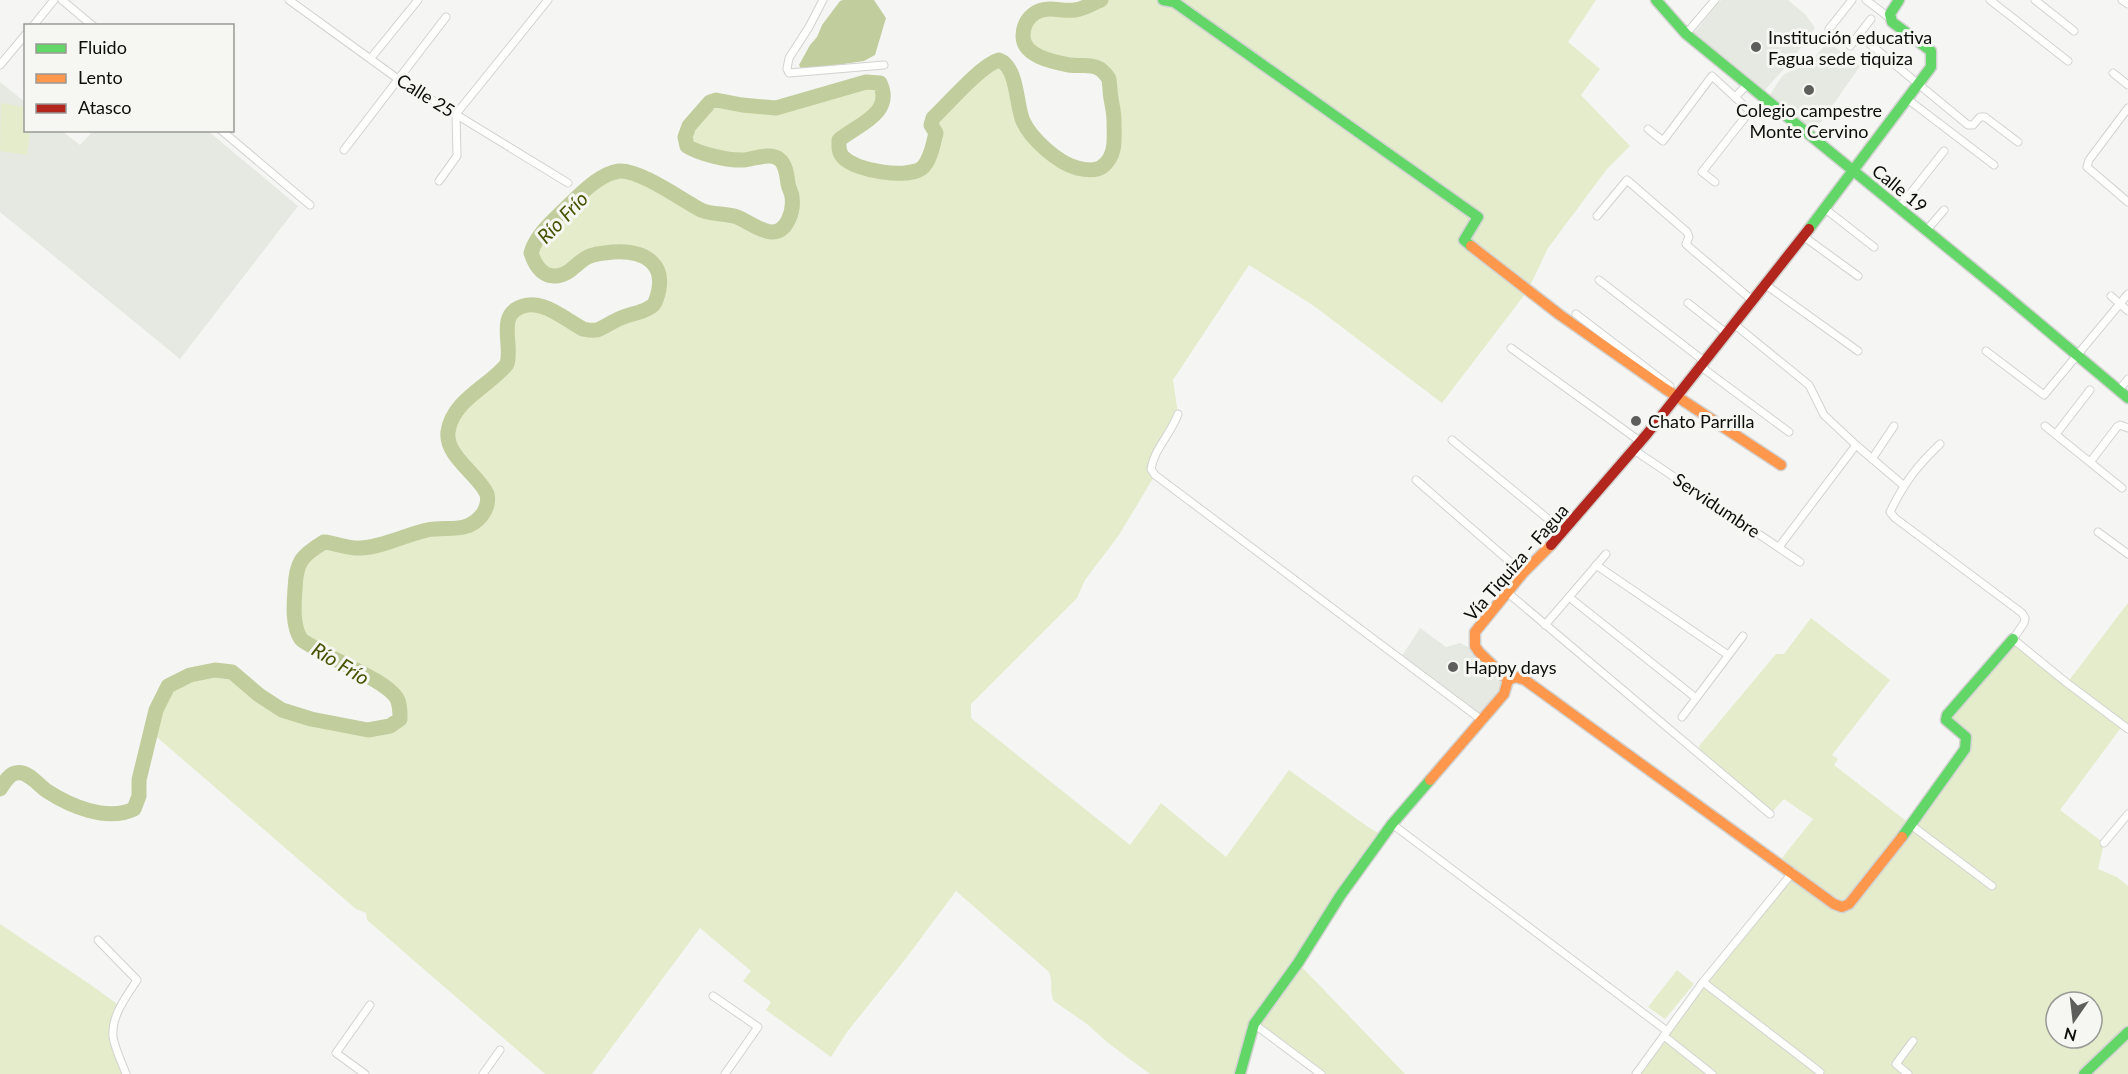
<svg xmlns="http://www.w3.org/2000/svg" width="2128" height="1074" font-family="Lato,sans-serif">
	<rect width="100%" height="100%" fill="#f5f6f3"/>
	<g fill="#e6e9e1">
		<polygon points="1721,0 1788,0 1806,15 1815,28 1791,61 1764,91 1694,33"/>
		<polygon points="1828,42 1860,66 1812,135 1769,96 1783,75 1813,59"/>
		<polygon points="0,82 25,102 26,130 62,131 80,145 93,131 208,131 298,206 180,359 0,212"/>
		<polygon points="1420,628 1446,647 1460,643 1479,652 1508,680 1483,721 1400,659"/>
	</g>
	<g fill="#e4eccb" fill-rule="evenodd">
		<path d="M1101,0H1596L1568,42L1600,69L1581,95L1630,146L1607,169L1548,248L1528,290L1442,403L1314,306L1249,265L1173,380L1178,414L1152,462L1155,475L1119,535L1085,580L1077,598L971,704V718L1130,845L1161,803L1226,857L1289,770L1368,827L1384,836L1298,963L1405,1074H1321L1254,1024L1240,1074H1150L1108,1043L1087,1024L1055,1002C1048,993 1054,982 1049,972L956,891L907,957L847,1032L831,1057L766,1010L771,1002L743,981L751,971L700,928L592,1074H545L367,920L366,913L356,909L151,732L156,710L168,686L190,675L215,670L232,672L259,695L282,710L311,719L368,730L390,726L400,719C400,711 400,703 396,697C384,680 336,662 317,649C312,646 305,643 301,639C291,626 294,604 295,589C297,562 301,556 324,542C335,543 349,549 360,548C383,547 405,535 427,530C448,526 467,534 482,515C486,510 489,501 487,494C479,475 445,456 448,432C452,400 490,386 507,364C511,350 505,335 508,321C509,316 511,313 515,310C538,294 564,319 583,329C588,330 592,331 597,330C610,326 621,317 634,313C641,310 649,311 654,304C663,293 662,272 652,262C638,248 609,249 591,256C578,260 572,274 557,276C551,277 545,274 540,270C517,251 547,229 560,215C573,201 587,185 605,177C612,173 618,170 626,171C655,177 677,200 703,211C712,214 722,213 730,215C743,218 761,232 772,231C804,230 789,178 782,161C770,151 755,160 741,160C727,160 698,154 687,146L685,137L689,126L710,102L716,100L742,105L776,108L866,82L880,83C894,113 859,124 839,140C839,146 838,152 843,157C855,171 908,179 922,168C931,160 932,144 936,134L931,125L933,118C948,104 981,65 999,60C1018,67 1016,105 1023,121C1031,139 1058,163 1077,168C1085,170 1096,172 1103,166C1117,155 1114,137 1114,120C1114,109 1110,99 1110,89C1110,88 1109,80 1109,79C1108,77 1103,71 1100,69C1090,63 1080,67 1069,65C1053,62 1023,56 1023,36C1023,27 1027,18 1035,13C1048,5 1061,12 1075,10C1084,9 1093,3 1101,0Z"/>
		<polygon points="1,103 25,107 26,130 30,131 27,155 0,151"/>
		<path d="M2128,603V729L2123,725L2060,810L2104,843L2098,869L2117,877L2128,886V1074H1636L1793,872L1779,862L1813,819L1784,799L1770,814L1703,758L1699,746L1776,654H1784L1811,618L1890,680L1832,755L1838,759L1834,765L1910,824L1967,743L1946,720L2013,639L2067,683ZM2056,1002H2092V1038H2056Z"/>
		<polygon points="0,924 91,985 120,1006 113,1028 126,1074 0,1074"/>
		<polygon points="1677,970 1694,984 1665,1019 1648,1007"/>
	</g>
	<polygon fill="#c2cd9d" points="843,0 874,0 886,18 875,55 864,61 802,70 799,65 810,45 817,37 822,25 840,1"/>
	<g fill="none" stroke-linecap="round" stroke-linejoin="round">
		<path stroke="#c2cd9d" stroke-width="15" d="M0,789C4,783 9,774 16,773C28,770 38,785 47,791C70,806 107,822 134,809L139,796V780L156,710L168,686L190,675L215,670L232,672L259,695L282,710L311,719L368,730L390,726L400,719C400,711 400,703 396,697C384,680 336,662 317,649C312,646 305,643 301,639C292,626 294,604 295,589C296,562 301,556 324,542C335,543 350,549 360,548C383,547 405,535 427,530C448,526 467,534 482,515C486,510 489,501 487,494C479,475 445,456 448,432C452,400 490,386 507,364C511,350 505,335 508,321C509,316 511,313 515,310C538,294 564,319 583,329C588,330 592,331 597,330C605,327 613,321 621,318C630,314 640,313 647,309C652,307 655,304 656,300C669,264 645,250 613,252C606,253 597,253 590,256C577,261 571,275 556,276C542,277 535,265 531,253C536,234 556,218 570,204C584,191 600,174 619,171C639,169 682,200 701,210C712,215 726,213 737,217C747,221 760,231 771,232C787,233 794,211 792,197C792,193 789,189 788,184C787,176 786,164 779,159C770,152 754,159 744,160C729,161 699,154 687,146L685,137L689,126L710,102L716,100L742,105L776,108L866,82L880,83C894,113 859,124 839,140C839,146 838,152 843,157C855,171 908,179 922,168C931,160 933,144 936,133L931,125L933,118C948,104 981,65 999,60C1018,67 1016,106 1023,121C1031,139 1058,163 1077,168C1085,170 1096,172 1103,166C1117,155 1114,137 1114,120C1114,109 1110,99 1110,89C1110,88 1109,80 1109,79C1108,77 1103,71 1100,69C1090,63 1080,67 1069,65C1053,62 1023,56 1023,36C1023,27 1027,18 1035,13C1048,5 1061,12 1075,10C1084,9 1093,3 1101,0"/>
		<g stroke="#d2d3d1" stroke-width="9">
			<g id="street">
				<polyline points="62,0 93,26"/>
				<polyline points="289,0 398,79 568,183"/>
				<polyline points="823,0 809,27 789,58 787,69 789,73 884,65"/>
				<polyline points="1866,0 1891,19"/>
				<polyline points="1990,0 2068,61"/>
				<polyline points="2035,0 2074,31"/>
				<polyline points="2122,0 2128,4"/>
				<polyline points="33,26 54,0"/>
				<polyline points="1829,29 1852,0"/>
				<polyline points="1686,34 1715,0"/>
				<polyline points="1859,35 1968,125 1973,125 1980,117 1985,117 2018,142"/>
				<polyline points="1850,46 1871,19"/>
				<polyline points="371,58 418,0"/>
				<polyline points="0,65 26,34"/>
				<polyline points="2113,73 2128,85"/>
				<polyline points="1735,97 1747,85"/>
				<polyline points="1906,98 1994,165"/>
				<polyline points="2128,108 2089,160 2087,167 2128,202"/>
				<polyline points="1648,129 1663,141 1712,76 1750,111 1702,172 1715,182"/>
				<polyline points="221,130 310,205"/>
				<polyline points="344,150 446,17"/>
				<polyline points="439,181 457,156 456,114 548,0"/>
				<polyline points="1824,208 1874,247"/>
				<polyline points="1898,209 1944,151"/>
				<polyline points="1597,216 1627,180 1687,232 1689,237 1686,244 1689,247 1752,300"/>
				<polyline points="1926,231 1944,210"/>
				<polyline points="1803,236 1858,276"/>
				<polyline points="1599,280 1704,361"/>
				<polyline points="1766,285 1858,351"/>
				<polyline points="2111,296 2128,311"/>
				<polyline points="1688,303 1726,333"/>
				<polyline points="1576,314 1670,386"/>
				<polyline points="1734,324 1809,385 1824,415 1856,445 1903,485"/>
				<polyline points="1511,348 1641,442"/>
				<polyline points="1986,351 2044,395 2128,294"/>
				<polyline points="1700,366 1789,432"/>
				<polyline points="2119,390 2128,379"/>
				<path d="M1178,414C1171,434 1154,449 1151,469L1155,475L1483,721"/>
				<polyline points="2045,426 2122,488"/>
				<polyline points="2056,434 2090,390"/>
				<polyline points="1452,440 1564,532"/>
				<path d="M1940,444C1917,466 1904,483 1890,512L1895,518L2022,613L2025,618L2024,623L2013,639L2067,683L2128,729"/>
				<polyline points="1634,450 1800,562"/>
				<polyline points="1872,459 1894,426"/>
				<polyline points="2091,461 2117,427 2120,425 2128,428"/>
				<polyline points="1416,480 1523,573"/>
				<polyline points="2098,532 2128,554"/>
				<polyline points="1779,547 1856,445"/>
				<polyline points="1596,565 1728,655"/>
				<polyline points="1508,593 1770,814"/>
				<polyline points="1569,597 1696,698"/>
				<polyline points="1545,625 1606,554"/>
				<polyline points="1682,717 1743,636"/>
				<polyline points="1392,824 1667,1031"/>
				<polyline points="1911,825 1992,886"/>
				<polyline points="2104,843 2128,814"/>
				<path d="M98,940L137,980C126,997 111,1016 113,1037C115,1049 122,1063 126,1074"/>
				<polyline points="1703,982 1820,1072"/>
				<polyline points="713,996 758,1027 725,1074"/>
				<polyline points="1254,1024 1321,1074"/>
				<polyline points="1664,1036 1712,1074"/>
				<polyline points="365,1074 336,1053 370,1005"/>
				<polyline points="483,1074 500,1050"/>
				<polyline points="1636,1074 1703,982 1793,872"/>
				<polyline points="1908,1074 1896,1064 1913,1041"/>
			</g>
		</g>
		<g stroke="#d2d3d1" stroke-width="13">
			<g id="fast">
				<polyline points="1163,0 1174,2 1478,217 1464,240 1471,246"/>
				<polyline points="1656,0 1686,34 2003,293 2128,398"/>
				<polyline points="1809,229 1931,67 1931,51 1892,22 1890,14 1899,0"/>
				<polyline points="1902,837 1965,749 1966,737 1946,720 1947,715 2013,639"/>
				<polyline points="1240,1074 1254,1024 1298,963 1340,896 1392,824 1430,780"/>
				<polyline points="2084,1074 2128,1032"/>
			</g>
		</g>
		<g stroke="#d2d3d1" stroke-width="13">
			<g id="slow">
				<polyline points="1471,246 1560,315 1664,388 1781,465"/>
				<polyline points="1508,680 1516,677 1525,680 1834,904 1842,907 1849,904 1902,837"/>
				<polyline points="1430,780 1504,694 1508,680 1479,652 1475,646 1475,632 1523,573 1551,545"/>
			</g>
		</g>
		<g stroke="#d2d3d1" stroke-width="13">
			<polyline id="jam" points="1551,545 1647,434 1809,229"/>
		</g>
		<use href="#street" stroke="#fefefd" stroke-width="7"/>
		<use href="#fast" stroke="#63d668" stroke-width="10"/>
		<use href="#slow" stroke="#ff974d" stroke-width="10"/>
		<use href="#jam" stroke="#b3261e" stroke-width="10"/>
	</g>
	<g fill="#5e5f5d" stroke="#f6f7f2" stroke-width="2">
		<circle cx="1756" cy="47" r="6"/>
		<circle cx="1809" cy="90" r="6"/>
		<circle cx="1636" cy="421" r="6"/>
		<circle cx="1453" cy="667" r="6"/>
	</g>
	<g text-anchor="middle" dominant-baseline="central" stroke-width="6" stroke-linejoin="round" paint-order="stroke">
		<g font-size="18" fill="#0d0d0c" stroke="#f6f7f2" text-anchor="start">
			<text x="1768" y="37">Institución educativa<tspan x="1768" dy="21">Fagua sede tiquiza</tspan></text>
			<text x="1809" y="110" text-anchor="middle">Colegio campestre<tspan x="1809" dy="21">Monte Cervino</tspan></text>
			<text x="1648" y="421">Chato Parrilla</text>
			<text x="1465" y="667">Happy days</text>
		</g>
		<g font-size="18" fill="#0d0d0c" stroke="#f6f7f2">
			<text transform="translate(426 95) rotate(32)">Calle 25</text>
			<text transform="translate(1900 188) rotate(39)">Calle 19</text>
			<text transform="translate(1717 505) rotate(34)">Servidumbre</text>
			<text transform="translate(1516 562) rotate(-49)">Vía Tiquiza - Fagua</text>
		</g>
		<g font-size="20" font-style="italic" fill="#475302" stroke="#f6f7f2">
			<text transform="translate(562 217) rotate(-46)">Río Frío</text>
			<text transform="translate(341 663) rotate(31)">Río Frío</text>
		</g>
	</g>
	<rect x="24" y="24" width="210" height="108" fill="#f6f7f2" stroke="#999996" stroke-width="1.5"/>
	<rect x="36" y="44" width="30" height="9" fill="#63d668" stroke="#999996" stroke-width="1.5"/>
	<text x="78" y="54" font-size="18" fill="#0d0d0c">Fluido</text>
	<rect x="36" y="74" width="30" height="9" fill="#ff974d" stroke="#999996" stroke-width="1.5"/>
	<text x="78" y="84" font-size="18" fill="#0d0d0c">Lento</text>
	<rect x="36" y="104" width="30" height="9" fill="#b3261e" stroke="#999996" stroke-width="1.5"/>
	<text x="78" y="114" font-size="18" fill="#0d0d0c">Atasco</text>
	<g transform="translate(2074 1020) rotate(194)"><circle r="28" fill="#f6f7f2" stroke="#999996" stroke-width="1.5"/>
	<path d="M0-4.5L10 22L0 15L-10 22Z" fill="#5e5f5d"/>
	<text y="-9" font-size="16" font-weight="bold" text-anchor="middle" fill="#0d0d0c">N</text>
	</g>
</svg>
